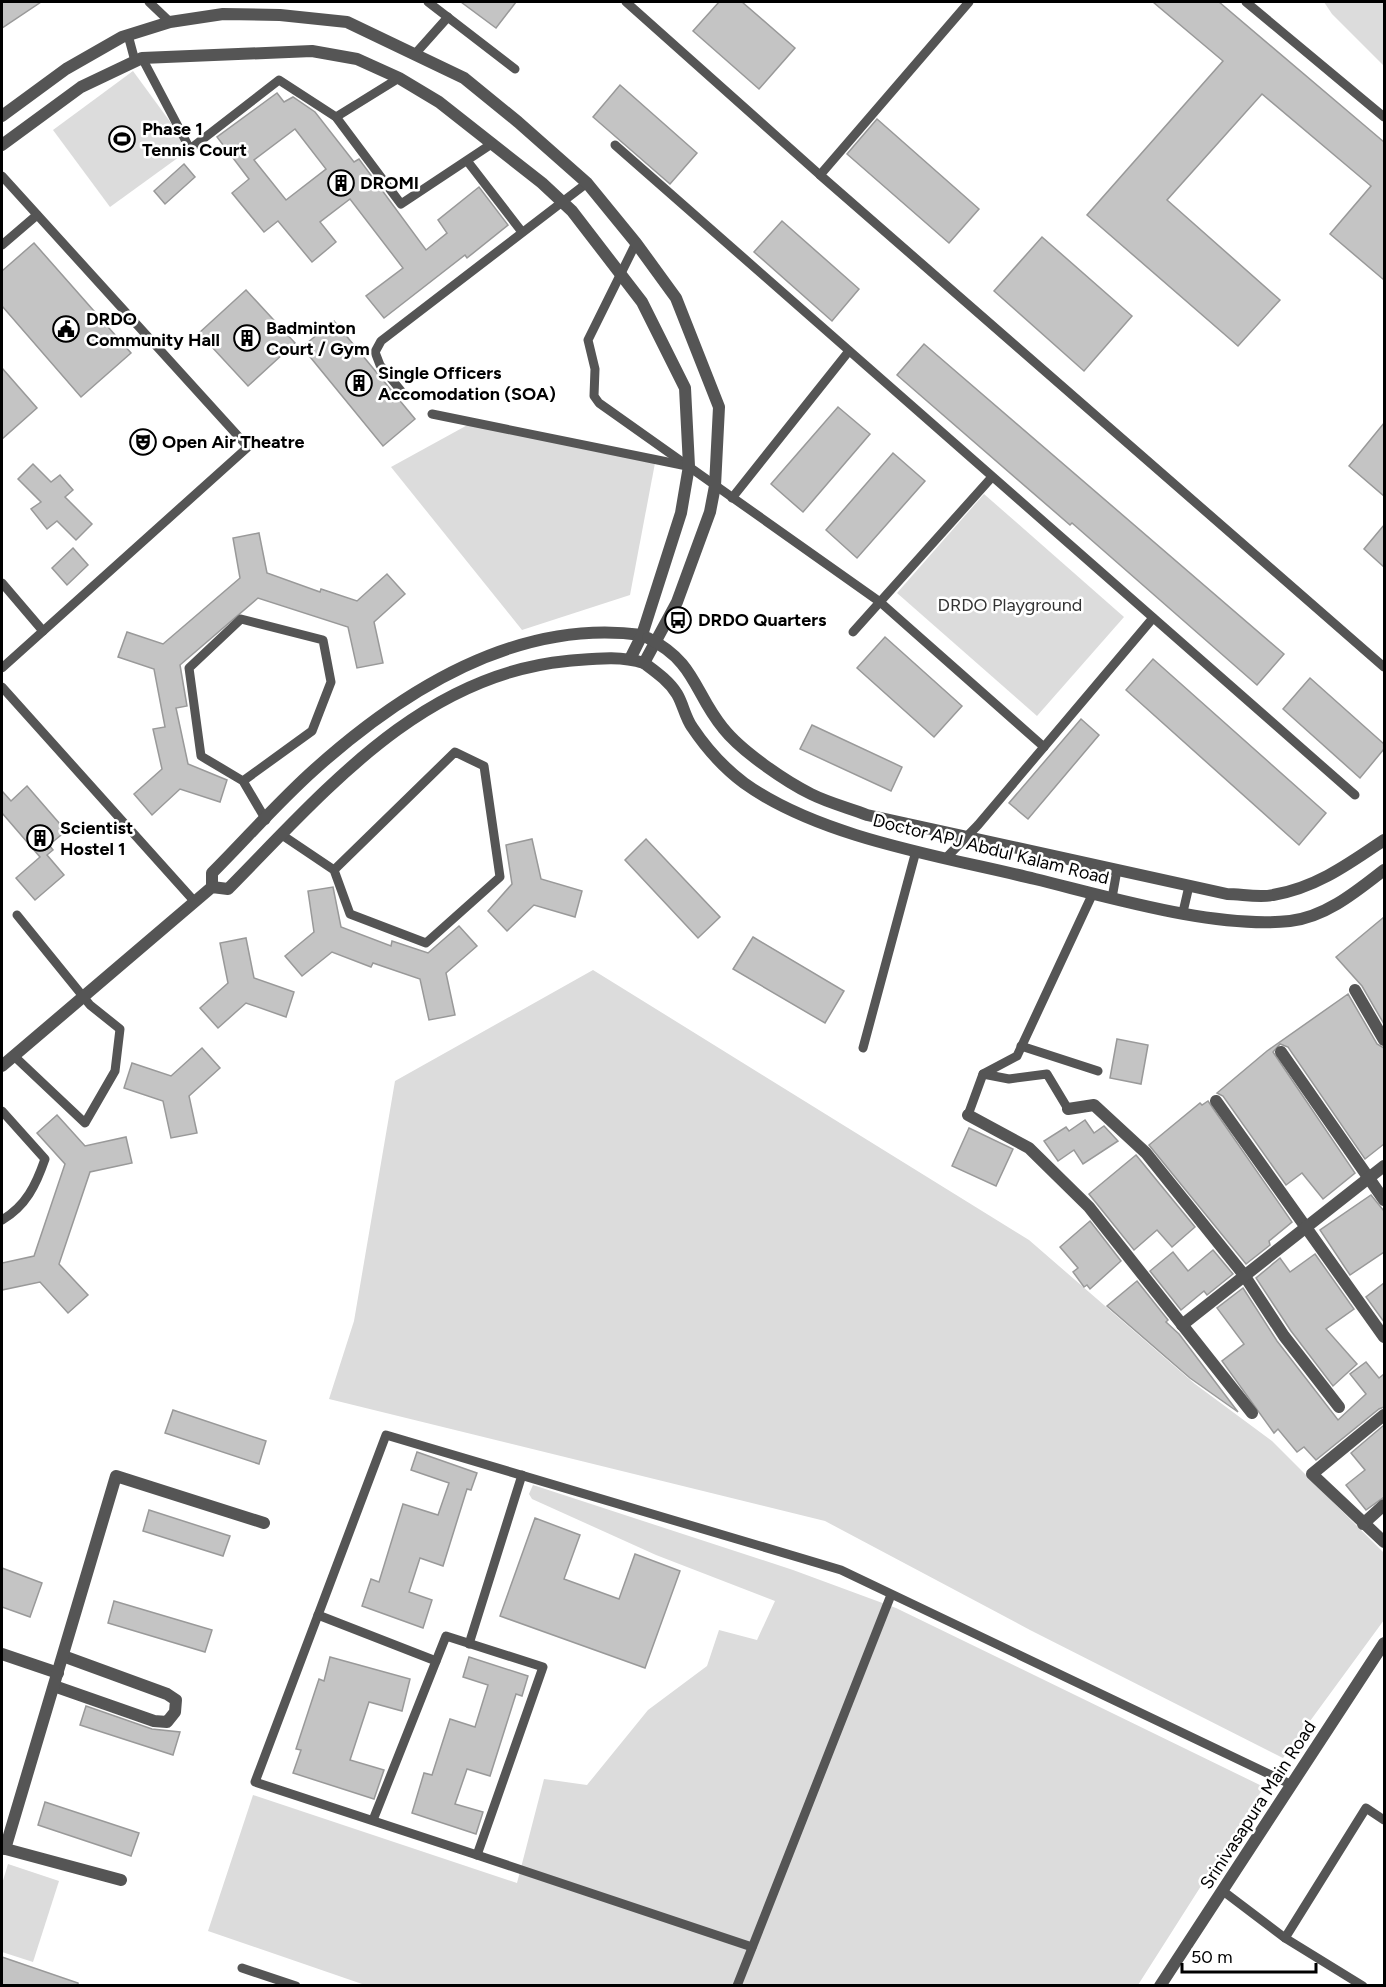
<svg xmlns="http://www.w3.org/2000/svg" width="1386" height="1987" font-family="Figtree,sans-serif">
	<rect width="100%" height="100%" fill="#fff"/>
	<g fill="#dcdcdc">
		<polygon points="1324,2 1384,2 1384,66 1332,14"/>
		<polygon points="133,71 190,149 110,207 53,130"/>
		<polygon points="473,422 655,463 630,595 522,630 391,467"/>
		<polygon points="984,494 1124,617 1037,716 897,593"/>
		<polygon points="593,970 1029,1240 1195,1384 1272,1441 1384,1553 1384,1620 1283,1758 1030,1630 825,1521 329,1399 354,1321 395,1081"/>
		<polygon points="533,1485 793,1570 896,1608 1264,1787 1138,1985 365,1985 208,1931 253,1795 517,1883 544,1779 587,1785 648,1710 707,1666 719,1630 757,1640 775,1601 656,1555 532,1499 529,1494"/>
		<polygon points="8,1864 59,1881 33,1962 2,1952 2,1884"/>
	</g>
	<g fill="#c4c4c4" stroke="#999" stroke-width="1.5" fill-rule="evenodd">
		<polygon points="2,2 41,2 2,28"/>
		<polygon points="461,2 516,2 496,28"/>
		<polygon points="719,2 742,2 795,48 759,89 693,31"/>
		<polygon points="1153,2 1219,2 1384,142 1384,280 1330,234 1371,186 1262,94 1167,200 1280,300 1238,346 1087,215 1223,61"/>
		<polygon points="620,85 697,153 670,184 593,117"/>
		<path d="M277,93L284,102L293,97L315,112L354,162L359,159L426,250L447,233L438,220L479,187L508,225L467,258L465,255L384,318L366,296L403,268L350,199L320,222L336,242L312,262L278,221L264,232L232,193L249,179L217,137ZM295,129L326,169L286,200L254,160Z"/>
		<polygon points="877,119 979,209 949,243 847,154"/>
		<polygon points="184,164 195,177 165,204 154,191"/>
		<polygon points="782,221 859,289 832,321 754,252"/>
		<polygon points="1042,237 1132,316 1084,371 994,291"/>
		<polygon points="34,243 131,353 81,397 2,306 2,271"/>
		<polygon points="246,290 295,343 248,386 199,333"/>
		<polygon points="334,321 415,419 383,446 302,347"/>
		<polygon points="924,344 1284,654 1257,685 1072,523 1070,525 897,375"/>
		<polygon points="2,368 37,408 2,439"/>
		<polygon points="838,407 870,434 803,512 771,484"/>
		<polygon points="1384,423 1384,496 1349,466"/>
		<polygon points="893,453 925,481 857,558 826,530"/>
		<polygon points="33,464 51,482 60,475 73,490 65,497 92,524 76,540 57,521 47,529 31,509 41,502 18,479"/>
		<polygon points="1384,525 1384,567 1364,549"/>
		<polygon points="259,533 267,573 320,592 321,589 357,601 387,574 405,594 374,622 383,663 357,668 348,627 258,598 180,665 187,706 176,708 188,764 227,780 220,802 180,789 152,815 134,794 162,769 153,729 165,727 154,669 118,657 127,632 163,644 240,578 233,538"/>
		<polygon points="73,548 88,565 67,585 52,568"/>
		<polygon points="885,637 962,706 934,737 857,668"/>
		<polygon points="1153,659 1326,813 1299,845 1126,690"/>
		<polygon points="1310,678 1384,744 1384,749 1360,778 1283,709"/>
		<polygon points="1081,719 1099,735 1028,819 1009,803"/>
		<polygon points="812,725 902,767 891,791 800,749"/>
		<polygon points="27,786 66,831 49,845 53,850 47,855 64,875 35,900 16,878 40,857 2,813 2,791 11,801"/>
		<polygon points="532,839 541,879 582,891 575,917 534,905 507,931 488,911 512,884 506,845"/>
		<polygon points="646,839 720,917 698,938 625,860"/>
		<polygon points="333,887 341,927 391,946 392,941 428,953 459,926 477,946 446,973 455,1015 429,1020 420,979 373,963 371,967 332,952 302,976 285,956 314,932 308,891"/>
		<polygon points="1384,917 1384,1024 1362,986 1336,957"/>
		<polygon points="753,937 844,991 825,1023 733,969"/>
		<polygon points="246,938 254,978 294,992 286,1017 246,1003 218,1028 200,1008 228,983 220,943"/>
		<polygon points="1348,994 1377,1044 1384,1048 1384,1144 1365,1159 1288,1047 1280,1044 1273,1052 1355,1173 1323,1199 1302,1173 1286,1185 1223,1096 1217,1093 1267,1051"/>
		<polygon points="1117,1039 1148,1045 1141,1084 1110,1078"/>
		<polygon points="202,1048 220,1068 189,1096 197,1133 171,1138 163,1101 124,1088 132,1063 171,1076"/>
		<polygon points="1208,1101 1292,1222 1269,1241 1270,1245 1246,1264 1149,1145 1200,1103 1202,1105"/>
		<polygon points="57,1115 85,1146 126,1137 132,1163 90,1172 59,1264 88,1295 68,1313 40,1282 2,1290 2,1263 34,1256 65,1164 37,1133"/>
		<polygon points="1085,1120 1094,1133 1104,1126 1118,1141 1083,1164 1074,1150 1058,1161 1044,1141 1066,1127 1069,1131"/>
		<polygon points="969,1128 1013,1149 996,1186 952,1166"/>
		<polygon points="1136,1155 1195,1227 1172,1247 1157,1230 1134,1250 1089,1194"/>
		<polygon points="1371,1195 1384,1211 1384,1252 1350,1275 1320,1230"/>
		<polygon points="1090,1221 1121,1261 1090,1289 1087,1285 1084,1287 1073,1272 1078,1268 1060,1247"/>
		<polygon points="1213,1250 1233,1274 1207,1295 1204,1291 1181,1310 1150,1271 1173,1252 1188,1271"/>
		<polygon points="1315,1254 1354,1309 1326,1329 1357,1364 1333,1386 1291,1331 1256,1278 1280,1258 1290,1272"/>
		<polygon points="1137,1281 1168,1320 1166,1322 1179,1334 1238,1412 1190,1378 1107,1306"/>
		<polygon points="1384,1283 1384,1322 1366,1297"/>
		<polygon points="1243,1288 1277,1341 1338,1420 1366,1394 1350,1374 1366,1362 1379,1378 1384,1374 1384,1407 1379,1409 1316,1460 1304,1447 1297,1452 1278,1429 1274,1433 1222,1361 1244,1344 1217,1308"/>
		<polygon points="173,1410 266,1441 259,1464 165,1433"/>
		<polygon points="1384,1425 1384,1497 1366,1510 1346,1485 1365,1470 1351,1453"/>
		<polygon points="417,1452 477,1473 471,1490 467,1489 443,1566 420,1558 409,1592 432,1600 423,1628 362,1606 371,1579 379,1582 403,1504 438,1515 449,1483 411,1470"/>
		<polygon points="149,1510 230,1536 223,1556 143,1531"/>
		<polygon points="535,1518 580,1535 564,1579 619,1599 635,1554 680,1571 645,1668 500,1616"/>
		<polygon points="2,1568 42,1583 30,1617 2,1607"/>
		<polygon points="114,1601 212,1630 205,1652 108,1623"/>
		<polygon points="330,1657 410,1679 402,1711 369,1702 350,1760 384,1770 374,1799 293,1773 301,1750 296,1749 319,1679 324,1681"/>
		<polygon points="469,1657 528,1676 522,1696 516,1694 490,1776 467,1769 455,1804 483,1812 476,1834 412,1813 424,1773 432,1775 450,1719 475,1727 488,1685 463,1677"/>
		<polygon points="86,1706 152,1729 180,1732 173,1755 80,1725"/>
		<polygon points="45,1802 139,1833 131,1856 38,1825"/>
		<polygon points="2,1957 78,1983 78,1986 2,1986"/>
	</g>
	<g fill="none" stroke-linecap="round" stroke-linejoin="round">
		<g stroke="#555" stroke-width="9">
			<polyline points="149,2 170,22"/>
			<polyline points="428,2 515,69"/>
			<polyline points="626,2 820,175"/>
			<polyline points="969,2 820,175 1384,667"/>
			<polyline points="1246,2 1384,117"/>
			<polyline points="128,35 135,61"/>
			<polyline points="415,54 448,17"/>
			<polyline points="142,58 190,149 279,80 336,117 401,204 493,143"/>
			<polyline points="336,117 399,78"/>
			<polyline points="615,145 1355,795"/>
			<polyline points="468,162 522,232"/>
			<polyline points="2,176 248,447 2,668"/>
			<polyline points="636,243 588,340 595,369 594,396 599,403 880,602 1044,747"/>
			<polyline points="2,245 37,215"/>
			<polyline points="406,397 380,365 375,352 381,341 587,183"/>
			<polyline points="432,414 687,466"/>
			<polyline points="732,498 849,351"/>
			<polyline points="2,583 43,631"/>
			<polyline points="853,632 992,477"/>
			<polyline points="2,687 195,902"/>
			<polyline points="243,781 201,756 189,668 241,619 323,640 331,682 312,731 243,781 266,820"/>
			<polyline points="282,835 334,870 455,752 484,766 500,877 426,943 350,914 334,870"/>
			<polyline points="945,859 978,825 1153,618"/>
			<polyline points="1112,898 1117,870"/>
			<polyline points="1183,912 1189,886"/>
			<polyline points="1021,1046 1098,1071"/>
			<polyline points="863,1048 916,851"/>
			<polyline points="14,1056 85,1123 115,1071 120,1029 90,1005 17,915"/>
			<polyline points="983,1074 1009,1079 1047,1074 1068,1109"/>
			<path d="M2,1111L45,1159C36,1185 26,1206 2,1220"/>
			<polyline points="968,1115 983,1074 1017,1056 1093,893"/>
			<polyline points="318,1615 436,1661"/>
			<polyline points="469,1644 522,1475"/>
			<polyline points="373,1820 446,1636 543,1667 477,1855 255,1782 386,1435 841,1570 1292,1785"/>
			<polyline points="477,1855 752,1947"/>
			<polyline points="1223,1891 1285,1938"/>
			<polyline points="242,1968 296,1986"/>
			<polyline points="737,1986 891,1595"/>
			<polyline points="1363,1986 1285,1938 1366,1808 1384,1820"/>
		</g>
		<g stroke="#555" stroke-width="12">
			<path d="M212,887V873C246,839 279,801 315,769C403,690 518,618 642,635"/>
			<polyline points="1355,990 1384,1040"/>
			<polyline points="1281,1052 1384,1200"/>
			<path d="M2,1066L212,887L228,889C325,791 421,675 567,661C593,659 619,655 644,663"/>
			<polyline points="1216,1101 1384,1337"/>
			<polyline points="1068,1109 1094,1105 1146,1153 1244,1275 1284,1336 1339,1407"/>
			<polyline points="968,1115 1029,1148 1089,1207 1252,1413"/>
			<polyline points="1182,1325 1384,1166"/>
			<polyline points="1384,1415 1312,1474 1384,1542"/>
			<polyline points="1363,1524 1384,1505"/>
			<polyline points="2,1654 58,1673"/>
			<polyline points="54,1686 154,1721 167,1722 175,1712 176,1700 167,1694 63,1656"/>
			<polyline points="2,1848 121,1880"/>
			<polyline points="5,1849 116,1476 264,1523"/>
		</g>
		<g stroke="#555" stroke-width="12">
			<path d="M2,116L66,69L122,37L170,22L223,14L280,15L347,22L464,78L518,122L587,183L636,243L676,298L719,407L715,486L710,512L677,602L644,663C656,672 669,681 677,694C683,704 685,717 692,727C706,748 724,768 744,783C820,838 945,857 1035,879C1109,897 1215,929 1290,921C1326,917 1357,891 1384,870"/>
			<polyline points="2,145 81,87 142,58 312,51 357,59 399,78 439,102 542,183 572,211 642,302 685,388 689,466 681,513 642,635 630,659"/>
			<path d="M648,638C696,662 694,693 723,728C741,751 785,781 811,794C829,803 849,808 867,815L1227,894C1241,894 1259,898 1273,895C1316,888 1350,863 1384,840"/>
			<polyline points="1160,1986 1384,1643"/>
		</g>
	</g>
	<defs>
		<g id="stadium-ring" transform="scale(1.35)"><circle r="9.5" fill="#fff" stroke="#000" stroke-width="1.5"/><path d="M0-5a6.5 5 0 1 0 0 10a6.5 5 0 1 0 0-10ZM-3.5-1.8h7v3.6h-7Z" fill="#000"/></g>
		<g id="building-ring" transform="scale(1.35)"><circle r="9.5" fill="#fff" stroke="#000" stroke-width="1.5"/><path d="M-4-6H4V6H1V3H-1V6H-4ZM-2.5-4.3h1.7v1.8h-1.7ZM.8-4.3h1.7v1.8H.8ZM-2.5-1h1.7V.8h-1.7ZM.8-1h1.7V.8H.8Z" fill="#000"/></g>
		<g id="civic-ring" transform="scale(1.35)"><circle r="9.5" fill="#fff" stroke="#000" stroke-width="1.5"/><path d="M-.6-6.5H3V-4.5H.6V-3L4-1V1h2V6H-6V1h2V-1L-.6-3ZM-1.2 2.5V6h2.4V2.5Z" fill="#000"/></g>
		<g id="theatre-ring" transform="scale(1.35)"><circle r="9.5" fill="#fff" stroke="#000" stroke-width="1.5"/><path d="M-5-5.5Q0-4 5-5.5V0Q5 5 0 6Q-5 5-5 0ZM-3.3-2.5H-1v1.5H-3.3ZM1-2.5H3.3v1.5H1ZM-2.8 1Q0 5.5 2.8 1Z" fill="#000"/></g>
		<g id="bus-ring" transform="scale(1.35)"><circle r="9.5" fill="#fff" stroke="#000" stroke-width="1.5"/><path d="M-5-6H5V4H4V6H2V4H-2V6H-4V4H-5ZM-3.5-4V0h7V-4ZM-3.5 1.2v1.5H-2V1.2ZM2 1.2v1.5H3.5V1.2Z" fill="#000"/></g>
	</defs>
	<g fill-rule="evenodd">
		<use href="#stadium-ring" x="122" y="139"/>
		<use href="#building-ring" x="341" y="183"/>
		<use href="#civic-ring" x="66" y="329"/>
		<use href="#building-ring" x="247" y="338"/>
		<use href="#building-ring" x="359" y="383"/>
		<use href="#theatre-ring" x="143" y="442"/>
		<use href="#bus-ring" x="678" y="620"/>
		<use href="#building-ring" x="40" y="838"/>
	</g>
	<g text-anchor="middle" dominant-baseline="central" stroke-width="5" stroke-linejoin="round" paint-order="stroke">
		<g font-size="18" font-weight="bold" fill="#000" stroke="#fff" text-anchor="start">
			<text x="142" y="129">Phase 1<tspan x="142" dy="21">Tennis Court</tspan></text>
			<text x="360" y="183">DROMI</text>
			<text x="86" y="319">DRDO<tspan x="86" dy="21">Community Hall</tspan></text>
			<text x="266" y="328">Badminton<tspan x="266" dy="21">Court / Gym</tspan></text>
			<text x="378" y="373">Single Officers<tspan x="378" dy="21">Accomodation (SOA)</tspan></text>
			<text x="162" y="442">Open Air Theatre</text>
			<text x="698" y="620">DRDO Quarters</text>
			<text x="60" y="828">Scientist<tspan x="60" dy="21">Hostel 1</tspan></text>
		</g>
		<g font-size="18" fill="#333" stroke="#fff">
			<text x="1010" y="605">DRDO Playground</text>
		</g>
		<g font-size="18" fill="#000" stroke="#fff">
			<text transform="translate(991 849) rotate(14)">Doctor APJ Abdul Kalam Road</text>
			<text transform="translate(1258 1805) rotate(-57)">Srinivasapura Main Road</text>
		</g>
	</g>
	<rect width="1386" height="1987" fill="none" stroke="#000000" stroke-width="6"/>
	<path d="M1182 1963v9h134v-9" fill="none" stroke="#000000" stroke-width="3"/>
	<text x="1191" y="1963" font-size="18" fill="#000000" stroke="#ffffff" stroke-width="4.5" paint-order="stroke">50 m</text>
</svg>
